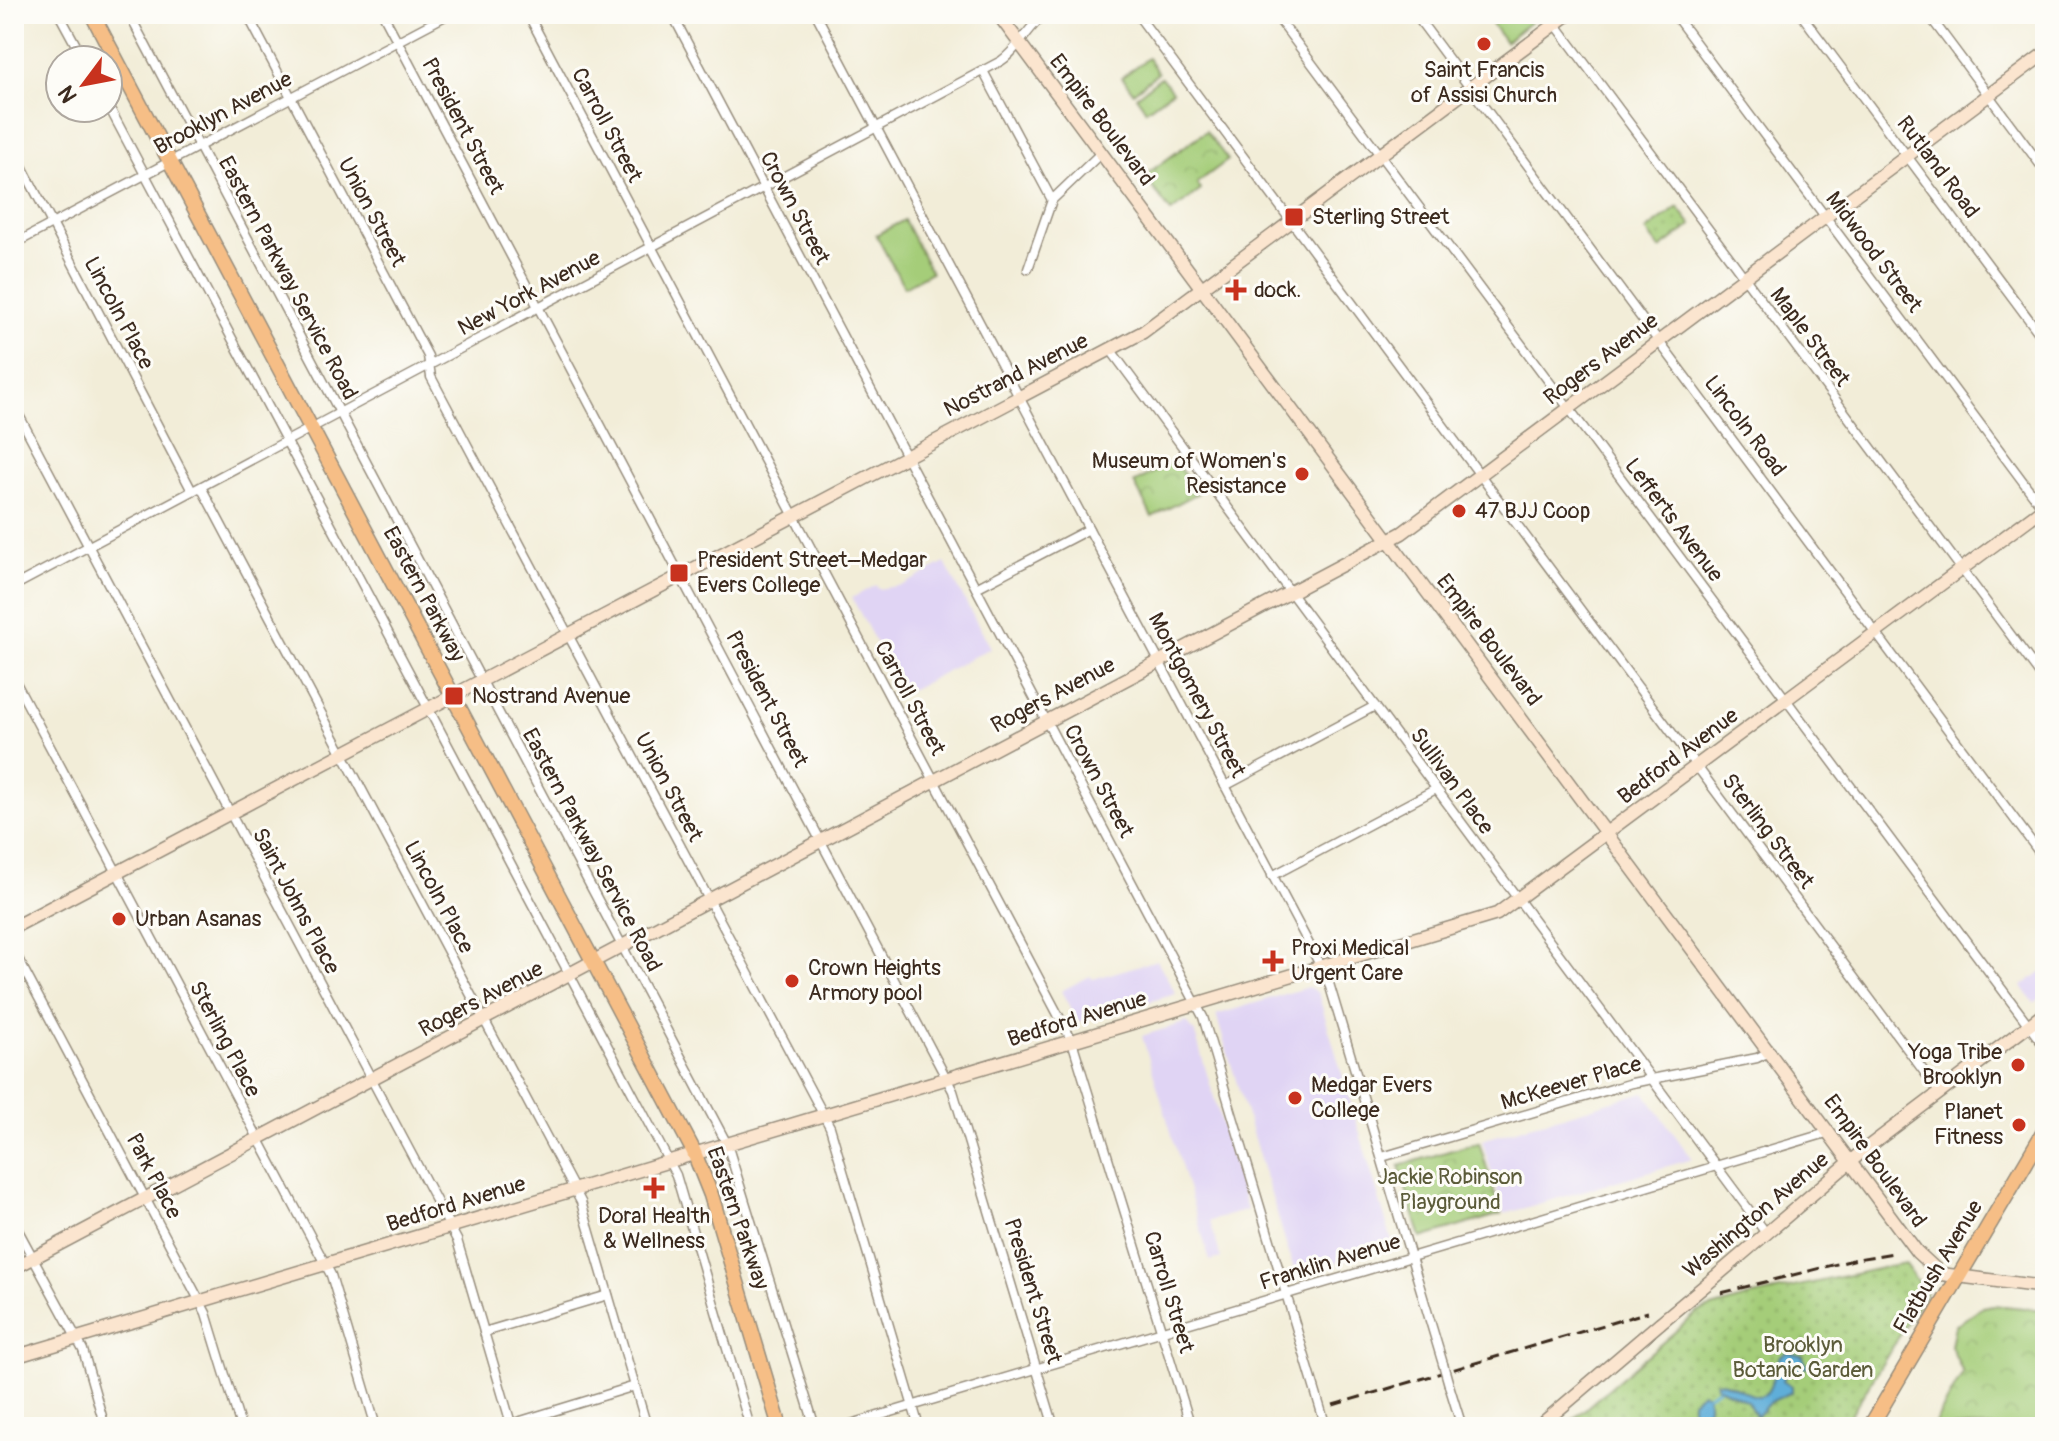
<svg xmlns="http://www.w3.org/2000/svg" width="2059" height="1441" font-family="Pangolin,sans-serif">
	<defs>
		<pattern id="park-crowns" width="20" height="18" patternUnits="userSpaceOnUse" patternTransform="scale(2)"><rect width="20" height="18" fill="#a5cd79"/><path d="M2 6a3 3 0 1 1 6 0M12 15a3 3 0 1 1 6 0" fill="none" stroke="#8fb068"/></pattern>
		<pattern id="garden-dots" width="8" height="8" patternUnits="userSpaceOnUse" patternTransform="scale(2)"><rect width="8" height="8" fill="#a5cd79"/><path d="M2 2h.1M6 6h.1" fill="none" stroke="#8fb068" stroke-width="1.8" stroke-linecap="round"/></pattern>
	</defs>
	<rect width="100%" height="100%" fill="#fdfcf7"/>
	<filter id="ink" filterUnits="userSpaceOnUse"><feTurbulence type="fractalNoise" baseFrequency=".0125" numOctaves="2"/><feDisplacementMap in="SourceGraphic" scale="16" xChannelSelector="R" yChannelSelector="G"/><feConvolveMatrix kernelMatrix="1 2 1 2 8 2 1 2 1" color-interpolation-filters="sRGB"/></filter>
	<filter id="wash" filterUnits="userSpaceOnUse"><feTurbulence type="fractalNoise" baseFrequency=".006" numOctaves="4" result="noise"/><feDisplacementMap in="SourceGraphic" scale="32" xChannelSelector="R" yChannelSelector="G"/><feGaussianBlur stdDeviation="1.8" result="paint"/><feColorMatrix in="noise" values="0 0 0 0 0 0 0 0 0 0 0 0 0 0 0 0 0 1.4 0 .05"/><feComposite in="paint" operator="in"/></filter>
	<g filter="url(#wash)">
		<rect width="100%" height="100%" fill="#f2edd8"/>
		<g fill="#e0d4f4">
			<polygon points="945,563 990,648 903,694 852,598 876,585 878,589 903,585"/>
			<polygon points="1157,960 1176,994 1078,1022 1061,991 1090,976 1093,979"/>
			<polygon points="2045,969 2045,995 2034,1003 2022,986"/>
			<polygon points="1308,987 1318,993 1393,1245 1296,1276 1216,1015"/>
			<polygon points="1187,1022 1195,1033 1247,1210 1210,1221 1221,1258 1210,1261 1142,1036"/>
			<polygon points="1644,1092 1692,1159 1504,1214 1482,1140"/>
		</g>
		<g fill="#a5cd79" stroke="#707c4c" stroke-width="2">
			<polygon points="1485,14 1534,14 1537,17 1505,42"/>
			<polygon points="1148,58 1158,73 1133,92 1122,77"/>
			<polygon points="1161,77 1172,91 1146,110 1136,96"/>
			<polygon points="904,220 931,272 904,287 876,235"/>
		</g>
		<g fill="url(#park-crowns)" stroke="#707c4c" stroke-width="2">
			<polygon points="1206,131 1228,160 1197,183 1201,190 1171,212 1144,176"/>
			<polygon points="1174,461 1198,493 1152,517 1134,483"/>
			<polygon points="1479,1142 1501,1214 1421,1238 1399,1166"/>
			<polygon points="1993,1305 2045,1310 2045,1427 1933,1427 1963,1373 1951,1346 1955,1326 1982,1307"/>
		</g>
		<g fill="url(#garden-dots)" stroke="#707c4c" stroke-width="2">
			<polygon points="1678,207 1692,225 1660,249 1646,231"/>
			<polygon points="1904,1263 1926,1293 1843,1427 1564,1427 1698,1312 1753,1296"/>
		</g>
		<g fill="#5faed9" stroke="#4d6c7c" stroke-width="2">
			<path d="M1788,1352L1802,1356L1808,1367L1786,1372L1783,1381L1792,1387V1392L1770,1402L1756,1417L1747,1401L1716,1386V1382C1732,1379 1759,1409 1769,1389C1774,1379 1775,1367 1780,1357Z"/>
			<polygon points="1702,1392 1708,1395 1708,1407 1697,1418 1692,1411 1692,1401"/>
		</g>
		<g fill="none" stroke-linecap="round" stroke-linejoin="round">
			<g stroke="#5faed9" stroke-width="3">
				<polyline points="1708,1395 1718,1389"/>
				<polyline points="1698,1418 1702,1427"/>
			</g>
		</g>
	</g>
	<g filter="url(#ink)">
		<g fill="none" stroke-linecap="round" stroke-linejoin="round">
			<g stroke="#968c7b" stroke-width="11">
				<g id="street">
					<polyline points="59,14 84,60"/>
					<polyline points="129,14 727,1144 815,1427"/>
					<polyline points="247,14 428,356 431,377 830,1127 919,1427"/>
					<polyline points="383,14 953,1091 1054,1427"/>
					<polyline points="528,14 1072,1041 1191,1427"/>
					<polyline points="672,14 1203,1017 1326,1427"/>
					<polyline points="816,14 1328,980 1443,1364"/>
					<polyline points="1137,14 1940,1093"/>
					<polyline points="1275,14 2045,1047"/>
					<polyline points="1415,14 2045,860"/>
					<polyline points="1548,14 2045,681"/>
					<polyline points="1674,14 2045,511"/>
					<polyline points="1801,14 2045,341"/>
					<polyline points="1928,14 2045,171"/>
					<polyline points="983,71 1052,200"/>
					<polyline points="108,105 676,1175 750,1427"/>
					<polyline points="14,151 192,491"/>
					<polyline points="14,244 449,14"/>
					<polyline points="1028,269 1052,200 1101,153"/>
					<polyline points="1110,349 1766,1233"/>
					<polyline points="14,406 457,1240 512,1427"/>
					<polyline points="201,487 581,1202 647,1427"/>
					<path d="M14,586L1001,61C1018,50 1027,28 1045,14"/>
					<polyline points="976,588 1089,529"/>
					<polyline points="14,679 331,1275 376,1427"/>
					<polyline points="1225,786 1375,706"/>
					<polyline points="1272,876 1436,789"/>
					<polyline points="14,951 206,1313 241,1427"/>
					<polyline points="1382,1157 1632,1083 1757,1058 1771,1051"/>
					<polyline points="14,1223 83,1350 105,1427"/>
					<polyline points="484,1332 608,1295"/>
					<polyline points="1449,1385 1462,1427"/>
					<polyline points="511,1424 635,1386"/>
					<polyline points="841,1427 1830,1132"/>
				</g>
			</g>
			<g stroke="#968c7b" stroke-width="15">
				<g id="secondary">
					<polyline points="998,14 1917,1252 1941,1274 2045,1287"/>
					<polyline points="14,927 1143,332 1569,14"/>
					<polyline points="14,1268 1402,533 2045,53"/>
					<polyline points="1714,1278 1864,1150 2045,1013"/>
					<polyline points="14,1357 1497,914 2045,507"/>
					<polyline points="1538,1427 1660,1323"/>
				</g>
			</g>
			<g stroke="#968c7b" stroke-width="17">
				<g id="primary">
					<polyline points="92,14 693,1150 711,1195 780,1427"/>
					<polyline points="1870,1427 2045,1130"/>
				</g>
			</g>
			<use href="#street" stroke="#fff" stroke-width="8"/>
			<use href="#secondary" stroke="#fbe5cf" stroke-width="12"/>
			<use href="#primary" stroke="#f6be86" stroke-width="14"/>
			<g stroke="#3b2a1e" stroke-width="3" stroke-dasharray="12 6" stroke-linecap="butt">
				<polyline points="1721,1293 1857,1259 1894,1253"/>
				<polyline points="1333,1405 1648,1312"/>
			</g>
			<g stroke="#968c7b" stroke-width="11" stroke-linecap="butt">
				<polyline id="street-bridge" points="1443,1364 1449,1385"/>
			</g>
			<g stroke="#968c7b" stroke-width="15" stroke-linecap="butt">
				<polyline id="secondary-bridge" points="1660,1323 1714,1278"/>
			</g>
			<use href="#street-bridge" stroke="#fff" stroke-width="8"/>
			<use href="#secondary-bridge" stroke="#fbe5cf" stroke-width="12"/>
		</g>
	</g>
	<g fill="#c8321e" stroke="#fdfcf7" stroke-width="3">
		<circle cx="1484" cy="44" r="8"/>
		<rect x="1284" y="207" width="20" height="20" rx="4"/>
		<path d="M1232 278h8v8h8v8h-8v8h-8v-8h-8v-8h8z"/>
		<circle cx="1302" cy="474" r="8"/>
		<circle cx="1459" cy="511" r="8"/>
		<rect x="669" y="563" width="20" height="20" rx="4"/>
		<rect x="444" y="686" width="20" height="20" rx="4"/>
		<circle cx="119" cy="919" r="8"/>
		<path d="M1269 949h8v8h8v8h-8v8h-8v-8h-8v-8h8z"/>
		<circle cx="792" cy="981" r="8"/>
		<circle cx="2018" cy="1065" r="8"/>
		<circle cx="1295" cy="1098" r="8"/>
		<circle cx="2019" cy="1125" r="8"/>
		<path d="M650 1176h8v8h8v8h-8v8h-8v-8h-8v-8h8z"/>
	</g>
	<g text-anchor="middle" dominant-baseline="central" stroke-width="6" stroke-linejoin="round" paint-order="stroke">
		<g font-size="22" fill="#3b2a1e" stroke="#fdfcf7" text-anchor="start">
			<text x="1484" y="70" text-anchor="middle">Saint Francis<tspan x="1484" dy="25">of Assisi Church</tspan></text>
			<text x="1312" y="217">Sterling Street</text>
			<text x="1254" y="290">dock.</text>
			<text x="1286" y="461" text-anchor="end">Museum of Women's<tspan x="1286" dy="25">Resistance</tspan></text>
			<text x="1475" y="511">47 BJJ Coop</text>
			<text x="697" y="560">President Street–Medgar<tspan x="697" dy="25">Evers College</tspan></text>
			<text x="472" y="696">Nostrand Avenue</text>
			<text x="135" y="919">Urban Asanas</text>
			<text x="1291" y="948">Proxi Medical<tspan x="1291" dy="25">Urgent Care</tspan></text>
			<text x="808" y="968">Crown Heights<tspan x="808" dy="25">Armory pool</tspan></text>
			<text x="2002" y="1052" text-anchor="end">Yoga Tribe<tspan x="2002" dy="25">Brooklyn</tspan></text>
			<text x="1311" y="1085">Medgar Evers<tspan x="1311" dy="25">College</tspan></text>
			<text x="2003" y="1112" text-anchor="end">Planet<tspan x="2003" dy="25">Fitness</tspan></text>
			<text x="654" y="1216" text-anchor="middle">Doral Health<tspan x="654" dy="25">&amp; Wellness</tspan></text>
		</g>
		<g font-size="22" fill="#3b2a1e" stroke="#fdfcf7">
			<text transform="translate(223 113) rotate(-28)">Brooklyn Avenue</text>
			<text transform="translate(1102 120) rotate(53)">Empire Boulevard</text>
			<text transform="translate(607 125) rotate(62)">Carroll Street</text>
			<text transform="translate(463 126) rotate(62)">President Street</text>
			<text transform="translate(1938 167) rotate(53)">Rutland Road</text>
			<text transform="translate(795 208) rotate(62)">Crown Street</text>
			<text transform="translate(372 212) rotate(62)">Union Street</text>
			<text transform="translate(1874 252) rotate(53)">Midwood Street</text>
			<text transform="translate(288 278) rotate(62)">Eastern Parkway Service Road</text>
			<text transform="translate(529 293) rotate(-28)">New York Avenue</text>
			<text transform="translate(119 313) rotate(62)">Lincoln Place</text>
			<text transform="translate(1810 337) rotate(53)">Maple Street</text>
			<text transform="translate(1601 359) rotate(-37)">Rogers Avenue</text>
			<text transform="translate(1016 375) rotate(-27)">Nostrand Avenue</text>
			<text transform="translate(1745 426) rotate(53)">Lincoln Road</text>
			<text transform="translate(1674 520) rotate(53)">Lefferts Avenue</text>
			<text transform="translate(424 594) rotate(62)">Eastern Parkway</text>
			<text transform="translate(1489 640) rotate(53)">Empire Boulevard</text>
			<text transform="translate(1053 695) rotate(-28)">Rogers Avenue</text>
			<text transform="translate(1197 695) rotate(62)">Montgomery Street</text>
			<text transform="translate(910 698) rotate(62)">Carroll Street</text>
			<text transform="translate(767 699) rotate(62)">President Street</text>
			<text transform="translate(1678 756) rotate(-37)">Bedford Avenue</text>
			<text transform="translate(1099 781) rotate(62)">Crown Street</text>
			<text transform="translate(1452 781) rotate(54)">Sullivan Place</text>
			<text transform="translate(669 787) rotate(62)">Union Street</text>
			<text transform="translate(1768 831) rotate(53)">Sterling Street</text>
			<text transform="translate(592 850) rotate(62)">Eastern Parkway Service Road</text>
			<text transform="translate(439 897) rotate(62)">Lincoln Place</text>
			<text transform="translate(296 901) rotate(62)">Saint Johns Place</text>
			<text transform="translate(481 999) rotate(-28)">Rogers Avenue</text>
			<text transform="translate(1077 1019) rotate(-17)">Bedford Avenue</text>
			<text transform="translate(225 1039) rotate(62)">Sterling Place</text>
			<text transform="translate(1571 1083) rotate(-16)">McKeever Place</text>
			<text transform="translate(1875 1161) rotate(54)">Empire Boulevard</text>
			<text transform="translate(154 1176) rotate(62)">Park Place</text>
			<text transform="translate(456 1204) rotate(-17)">Bedford Avenue</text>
			<text transform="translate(1756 1215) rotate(-40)">Washington Avenue</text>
			<text transform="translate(738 1218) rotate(71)">Eastern Parkway</text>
			<text transform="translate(1330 1262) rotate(-17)">Franklin Avenue</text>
			<text transform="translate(1938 1267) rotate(-59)">Flatbush Avenue</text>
			<text transform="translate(1033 1291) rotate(73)">President Street</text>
			<text transform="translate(1169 1292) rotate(73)">Carroll Street</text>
		</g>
		<g font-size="22" fill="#5b5b39" stroke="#fdfcf7">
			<text x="1450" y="1177">Jackie Robinson<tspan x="1450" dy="25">Playground</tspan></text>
			<text x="1803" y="1345">Brooklyn<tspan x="1803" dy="25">Botanic Garden</tspan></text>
		</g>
	</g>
	<rect width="2059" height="1441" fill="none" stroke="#fdfcf7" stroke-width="48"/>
	<g transform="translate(84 84) rotate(238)"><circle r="38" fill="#fdfcf7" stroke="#afa8a0" stroke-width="2"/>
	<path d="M0-6L14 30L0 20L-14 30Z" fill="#c8321e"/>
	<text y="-12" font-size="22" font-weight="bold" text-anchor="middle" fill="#3b2a1e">N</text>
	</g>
</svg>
